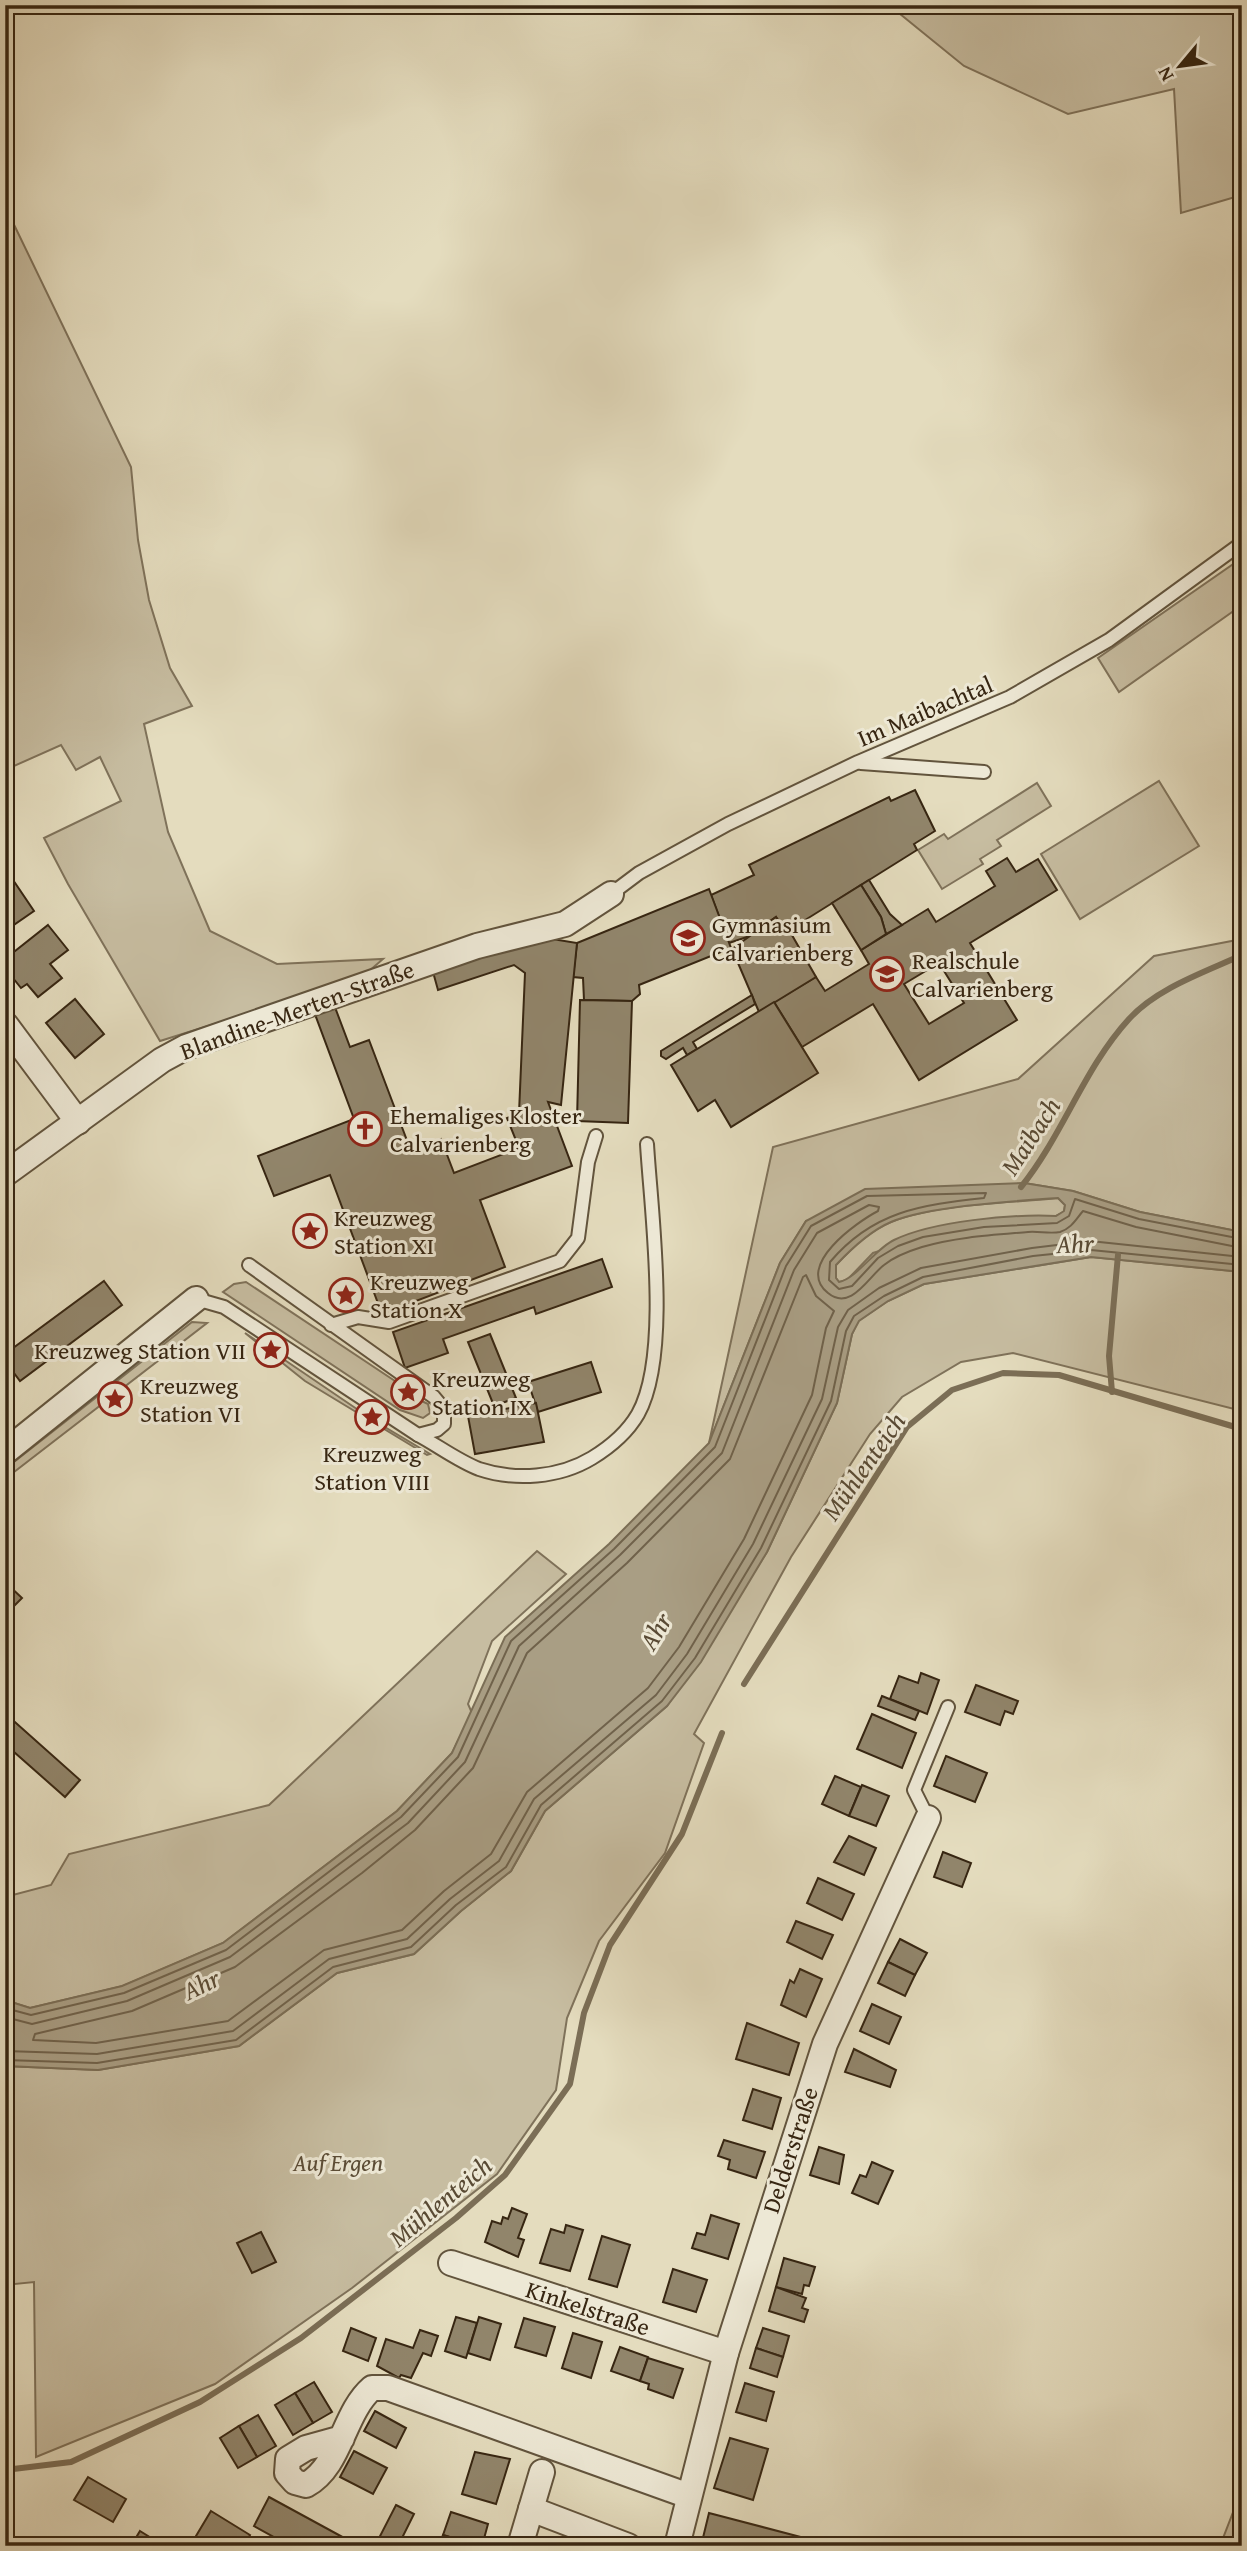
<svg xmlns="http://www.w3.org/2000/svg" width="1247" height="2551" font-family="'Gentium Book Plus',serif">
	<rect width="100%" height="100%" fill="#e4dcbe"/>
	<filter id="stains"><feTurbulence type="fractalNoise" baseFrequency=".00286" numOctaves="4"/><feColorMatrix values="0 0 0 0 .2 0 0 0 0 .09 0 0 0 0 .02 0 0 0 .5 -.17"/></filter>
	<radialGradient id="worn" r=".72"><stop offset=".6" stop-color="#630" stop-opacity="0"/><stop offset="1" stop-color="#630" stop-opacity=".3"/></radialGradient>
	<g fill="#c7bda1" stroke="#7f725a" stroke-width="2">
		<polygon points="889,5 1242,5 1242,195 1181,213 1174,89 1068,114 964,66"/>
		<polygon points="5,206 131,467 138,540 149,600 170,668 192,706 144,724 168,832 210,931 277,964 383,959 361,978 160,1041 68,884 44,838 121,801 100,757 76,770 61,745 5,770"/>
		<polygon points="1242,558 1242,605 1119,692 1098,658"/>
		<polygon points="1159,781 1199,846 1080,919 1041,854"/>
		<polygon points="1037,783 1051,806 997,840 1001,846 980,859 983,864 942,889 918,850 944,834 948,839"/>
		<polygon points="1242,939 1242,1232 1140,1212 1073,1191 1024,1183 806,1221 780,1263 709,1443 773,1147 1018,1079 1154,956"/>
		<path d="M1058,1198L1065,1205L1064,1212L1056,1216L983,1220L873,1253L847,1280L839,1282L836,1278V1265C852,1248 869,1231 891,1222C934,1204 1010,1203 1058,1198Z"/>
		<polygon points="1091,1257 1242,1272 1242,1411 1013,1353 961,1362 902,1397 870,1434 791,1557 694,1734 704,1743 665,1853 599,1941 567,2018 556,2090 497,2174 352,2288 215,2384 36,2457 34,2282 5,2285 5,2066 98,2070 239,2046 337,1973 414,1954 461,1911 511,1871 545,1811 667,1706 767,1552 837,1403 852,1334 858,1321 888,1301 924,1284"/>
		<polygon points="246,1282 404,1387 405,1393 428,1404 430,1413 423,1418 400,1410 223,1292 234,1284"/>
		<polygon points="192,1322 207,1323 5,1479 5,1469"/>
		<polygon points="245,1333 373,1420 430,1454 427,1455 305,1381"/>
		<polygon points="537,1551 566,1574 492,1641 468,1704 472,1713 452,1753 397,1811 223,1943 123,1986 30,2008 5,2000 5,1897 51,1885 69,1854 269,1805"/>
		<polygon points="1242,2489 1242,2546 1220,2546"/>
	</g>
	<path fill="#a99e84" stroke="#7b6e56" stroke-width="2" fill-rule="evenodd" d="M1024,1183L1073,1191L1140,1212L1242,1232V1272L1091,1257L924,1284L888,1301L859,1321L852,1334L837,1403L767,1552L701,1662L667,1706L545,1811L511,1871L461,1911L414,1954L337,1973L239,2046L98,2070L5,2066V2000L30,2008L122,1986L223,1943L397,1811L452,1753L505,1637L609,1544L709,1443L780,1263L806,1221L865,1189ZM1058,1198L1065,1205L1064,1211L1056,1216C1012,1214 933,1221 894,1240C875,1249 856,1279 839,1282L836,1278V1265C852,1248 870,1231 891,1222C929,1206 1015,1201 1058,1198Z"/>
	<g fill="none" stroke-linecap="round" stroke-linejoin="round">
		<g stroke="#70624b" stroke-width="2">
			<polygon points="806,1275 816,1296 834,1311 826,1328 812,1395 744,1539 679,1647 648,1688 527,1792 491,1854 444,1891 402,1930 324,1950 228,2021 96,2043 33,2040 35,2034 132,2011 235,1967 362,1873 415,1830 473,1768 527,1653 627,1563 730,1459 803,1277"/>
			<path d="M5,2008L31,2015L124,1993L226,1950L401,1817L458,1757L511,1641L614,1549L715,1447L786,1266L811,1226L867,1196L986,1193L984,1198C921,1205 873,1211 830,1262L829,1280L839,1289L852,1286L878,1258L898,1246L923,1237L984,1227L1057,1223L1069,1216L1075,1199L1139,1219L1242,1239"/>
			<path d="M5,2017L32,2024L127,2001L230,1957L408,1823L465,1762L519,1646L620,1555L722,1453L794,1270L817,1233L869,1205L879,1207L878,1211C857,1222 794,1266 828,1293C851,1312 869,1276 884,1265C895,1256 909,1251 922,1247C956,1237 993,1235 1028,1232C1038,1231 1050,1234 1060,1232C1072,1228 1076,1219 1083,1211L1136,1227L1242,1248"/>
			<polyline points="5,2051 97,2054 233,2031 329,1959 407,1939 450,1899 499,1861 534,1799 656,1695 687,1654 753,1544 822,1399 838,1327 848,1310 879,1288 921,1268 1032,1248 1090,1241 1242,1257"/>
			<polyline points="5,2060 97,2063 236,2040 333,1967 411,1947 456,1905 506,1867 541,1805 662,1701 695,1658 761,1548 831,1401 846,1331 854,1316 884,1296 923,1277 1033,1256 1091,1250 1242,1265"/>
		</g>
		<g stroke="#7b6e56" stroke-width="6">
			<path d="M1021,1187C1063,1135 1084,1068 1129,1019C1157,988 1205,972 1242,955"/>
			<polyline points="1112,1392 1109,1356 1118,1255"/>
			<polyline points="744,1684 907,1427 952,1390 1003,1373 1059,1375 1242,1429"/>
			<polyline points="5,2470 71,2462 200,2402 301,2338 456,2218 505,2175 570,2084 584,2013 610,1945 682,1834 722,1733"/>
		</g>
	</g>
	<g fill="#91856b" stroke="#372612" stroke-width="2" fill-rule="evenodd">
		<polygon points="915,790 935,831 914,844 917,850 786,932 776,917 747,937 729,943 711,895 754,875 749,865 889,797 891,801"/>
		<path d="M1007,858L1016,872L1038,859L1057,890L970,943L1017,1020L919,1080L873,1004L802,1047L774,1002L816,977L825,991L869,964L861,950L928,909L936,922L995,886L986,871ZM939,963L964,1003L929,1024L904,984Z"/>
		<polygon points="5,868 34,911 5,931"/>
		<polygon points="869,880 890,914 902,925 886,934 881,917 861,885"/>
		<polygon points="861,885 881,917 886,934 861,950 832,903"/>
		<polygon points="709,889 731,948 639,985 640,994 632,1001 584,1000 583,978 573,977 577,943"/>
		<polygon points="776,917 786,932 789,930 816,977 759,1012 732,949"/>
		<polygon points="48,925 68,950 50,964 62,978 38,997 27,984 21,988 5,968 5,959"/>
		<polygon points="534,936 577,943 561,1105 548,1102 572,1166 480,1200 505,1267 382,1314 330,1175 274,1196 258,1156 354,1119 313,1009 333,1002 350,1047 369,1040 411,1151 441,1139 454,1173 519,1148 507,1118 519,1113 525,973 514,965 438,990 433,972"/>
		<polygon points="752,995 755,1004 693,1042 697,1049 687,1055 683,1048 666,1059 661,1056 661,1051"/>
		<polygon points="75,999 104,1034 75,1058 46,1023"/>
		<polygon points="580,1000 632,1001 628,1123 577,1121"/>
		<polygon points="774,1002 818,1073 731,1127 715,1100 698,1111 671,1065"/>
		<polygon points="602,1259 612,1287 536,1314 534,1307 443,1339 448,1353 405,1368 393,1332"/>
		<polygon points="104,1281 122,1305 20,1381 5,1361 5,1354"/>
		<polygon points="490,1334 516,1398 494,1406 468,1342"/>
		<polygon points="591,1362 601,1392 538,1412 528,1382"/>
		<polygon points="536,1403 544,1442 475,1454 468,1416"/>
		<polygon points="5,1582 22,1598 5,1615"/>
		<polygon points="921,1673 939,1680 927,1714 890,1699 899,1676 918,1683"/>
		<polygon points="976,1685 1018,1701 1013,1714 1005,1711 1000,1725 965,1712"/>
		<polygon points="882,1696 919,1711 915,1720 878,1706"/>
		<polygon points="872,1714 916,1733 902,1768 857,1749"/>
		<polygon points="7,1715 80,1780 65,1797 5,1744"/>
		<polygon points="946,1756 987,1773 975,1802 934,1786"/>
		<polygon points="835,1776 861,1787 849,1816 822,1804"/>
		<polygon points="862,1785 889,1796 876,1826 849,1816"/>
		<polygon points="849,1836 876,1848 864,1875 834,1862"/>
		<polygon points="943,1852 971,1863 962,1887 934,1877"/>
		<polygon points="818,1878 854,1894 842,1920 807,1903"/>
		<polygon points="796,1921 833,1935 822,1959 787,1942"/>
		<polygon points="900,1939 927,1953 915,1975 888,1962"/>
		<polygon points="888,1962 915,1975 905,1996 878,1983"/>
		<polygon points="800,1969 822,1979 806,2017 781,2005 790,1980 794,1983"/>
		<polygon points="872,2004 901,2017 889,2044 860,2031"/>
		<polygon points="747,2023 799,2043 789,2075 736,2059"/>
		<polygon points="854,2049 896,2070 890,2087 845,2072"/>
		<polygon points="753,2089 781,2098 772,2129 743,2120"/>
		<polygon points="724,2140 765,2152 756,2178 728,2169 730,2160 718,2156"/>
		<polygon points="819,2147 844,2155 839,2184 810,2175"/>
		<polygon points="872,2162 893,2171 878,2204 852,2193 860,2175 866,2177"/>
		<polygon points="512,2208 527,2214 518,2238 524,2240 518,2257 485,2242 492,2221 501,2224 503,2217 508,2219"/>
		<polygon points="711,2215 739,2224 728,2259 692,2248 697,2233 705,2235"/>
		<polygon points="566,2225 583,2230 570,2271 540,2263 551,2229 564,2233"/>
		<polygon points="261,2232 276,2262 252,2273 237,2243"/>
		<polygon points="602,2236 630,2245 617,2287 589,2279"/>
		<polygon points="784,2258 815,2267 809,2286 804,2285 802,2294 776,2287"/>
		<polygon points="673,2269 707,2280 696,2312 663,2302"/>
		<polygon points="776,2287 806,2298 802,2308 808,2310 804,2322 769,2311"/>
		<polygon points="456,2317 477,2323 466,2358 445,2351"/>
		<polygon points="479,2317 501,2324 490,2360 468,2353"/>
		<polygon points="524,2318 555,2327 546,2356 515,2347"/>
		<polygon points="351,2328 376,2338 368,2361 343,2351"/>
		<polygon points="763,2328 789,2336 783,2357 756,2348"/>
		<polygon points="420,2330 438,2336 431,2356 423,2353 411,2378 401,2375 399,2378 377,2366 386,2339 413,2348"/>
		<polygon points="573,2333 602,2342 591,2378 562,2368"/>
		<polygon points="620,2347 648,2357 640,2381 611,2371"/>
		<polygon points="756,2348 783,2357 777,2377 750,2368"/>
		<polygon points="648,2358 683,2369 673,2398 648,2389 649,2384 640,2381"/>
		<polygon points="314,2382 332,2412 313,2423 295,2393"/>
		<polygon points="745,2383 774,2392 766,2421 736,2412"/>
		<polygon points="295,2393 313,2423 293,2435 275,2405"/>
		<polygon points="375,2411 406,2428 396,2448 364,2431"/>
		<polygon points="258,2415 276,2446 257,2457 239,2426"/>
		<polygon points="239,2426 257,2457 238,2468 220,2438"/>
		<polygon points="730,2438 768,2449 753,2500 714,2488"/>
		<polygon points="354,2451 387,2468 373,2494 340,2477"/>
		<polygon points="475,2452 510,2459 496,2504 462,2494"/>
		<polygon points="88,2477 126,2499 113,2522 74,2500"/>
		<polygon points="269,2497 348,2540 345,2546 290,2546 254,2526"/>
		<polygon points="396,2505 414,2514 398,2546 390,2546 378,2540"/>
		<polygon points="211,2511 250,2535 244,2546 190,2546"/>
		<polygon points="451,2512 488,2524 482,2546 443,2535"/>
		<polygon points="709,2513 835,2546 701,2546"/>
		<polygon points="140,2531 164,2546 131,2546"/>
		<polygon points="443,2535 477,2546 440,2546"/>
	</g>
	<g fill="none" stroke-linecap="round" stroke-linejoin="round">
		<g stroke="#62543d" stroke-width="16">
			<g id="lane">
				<polyline points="861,763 984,772"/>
				<polyline points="611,894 639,873 728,824 858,762 1010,697 1109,640 1242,543"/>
				<polyline points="196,1299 224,1307 418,1435 437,1430 444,1424 444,1409 434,1397 249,1265"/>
				<polyline points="331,1325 358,1317 389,1322 560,1261 578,1238 588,1162 596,1136"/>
				<path d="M418,1435C437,1445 458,1461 479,1469C515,1481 559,1478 592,1458C610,1447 627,1433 638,1414C671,1355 651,1212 647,1144"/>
				<polyline points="928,1818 914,1790 948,1707"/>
			</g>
		</g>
		<g stroke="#62543d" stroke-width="28">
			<g id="street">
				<polyline points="5,1024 78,1122"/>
				<polyline points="5,1174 162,1060 186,1047 477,946 565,924 611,894"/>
				<polyline points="5,1452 196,1299"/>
				<polyline points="451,2263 726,2353"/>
				<path d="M342,2438L306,2448L288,2459L287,2473L295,2482L306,2485C341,2466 343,2413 372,2388H388L689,2496"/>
				<polyline points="531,2509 628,2546"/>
				<polyline points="520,2546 542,2472"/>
				<polyline points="677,2546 726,2353 825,2044 928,1818"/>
			</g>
		</g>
		<use href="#lane" stroke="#ede8d5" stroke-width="12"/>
		<use href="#street" stroke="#ede8d5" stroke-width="24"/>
	</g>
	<defs>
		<g id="school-ring" transform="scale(1.75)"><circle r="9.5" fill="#ede8d5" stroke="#8f2418" stroke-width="1.5"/><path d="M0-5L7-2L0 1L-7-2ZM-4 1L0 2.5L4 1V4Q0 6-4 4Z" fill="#8f2418"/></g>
		<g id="church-ring" transform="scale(1.75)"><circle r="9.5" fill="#ede8d5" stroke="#8f2418" stroke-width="1.5"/><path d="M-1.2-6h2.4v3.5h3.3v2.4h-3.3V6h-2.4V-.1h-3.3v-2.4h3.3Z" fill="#8f2418"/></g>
		<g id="sight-ring" transform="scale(1.75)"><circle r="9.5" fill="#ede8d5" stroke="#8f2418" stroke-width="1.5"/><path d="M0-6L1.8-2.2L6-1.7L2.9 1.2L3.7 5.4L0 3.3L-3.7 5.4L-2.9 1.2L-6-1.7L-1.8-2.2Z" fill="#8f2418"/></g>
	</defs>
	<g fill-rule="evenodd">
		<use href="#school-ring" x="688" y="938"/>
		<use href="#school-ring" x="887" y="974"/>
		<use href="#church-ring" x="365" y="1129"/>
		<use href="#sight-ring" x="310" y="1231"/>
		<use href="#sight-ring" x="346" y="1295"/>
		<use href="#sight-ring" x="271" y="1350"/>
		<use href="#sight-ring" x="408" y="1392"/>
		<use href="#sight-ring" x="115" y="1399"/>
		<use href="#sight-ring" x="372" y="1417"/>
	</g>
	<g text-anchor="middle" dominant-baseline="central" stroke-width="6" stroke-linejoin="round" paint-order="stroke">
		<g font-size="24" fill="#372612" stroke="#ede8d5">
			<text transform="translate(925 711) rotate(-23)">Im Maibachtal</text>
			<text transform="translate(297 1010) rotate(-20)">Blandine-Merten-Straße</text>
			<text transform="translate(790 2150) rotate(-72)">Delderstraße</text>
			<text transform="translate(588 2308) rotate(18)">Kinkelstraße</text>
		</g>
		<g font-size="24" fill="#372612" stroke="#ede8d5" text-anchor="start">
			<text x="712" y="924">Gymnasium<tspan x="712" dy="28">Calvarienberg</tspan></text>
			<text x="912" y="960">Realschule<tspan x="912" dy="28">Calvarienberg</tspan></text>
			<text x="390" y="1115">Ehemaliges Kloster<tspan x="390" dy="28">Calvarienberg</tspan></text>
			<text x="334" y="1217">Kreuzweg<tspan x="334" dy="28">Station XI</tspan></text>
			<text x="370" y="1281">Kreuzweg<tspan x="370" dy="28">Station X</tspan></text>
			<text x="246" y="1350" text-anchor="end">Kreuzweg Station VII</text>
			<text x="432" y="1378">Kreuzweg<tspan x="432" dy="28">Station IX</tspan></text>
			<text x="140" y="1385">Kreuzweg<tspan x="140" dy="28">Station VI</tspan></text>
			<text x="372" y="1453" text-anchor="middle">Kreuzweg<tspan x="372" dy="28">Station VIII</tspan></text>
		</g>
		<g font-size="24" font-style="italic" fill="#5b4c36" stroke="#ede8d5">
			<text x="338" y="2162">Auf Ergen</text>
		</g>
		<g font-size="26" font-style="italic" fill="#594a34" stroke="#ede8d5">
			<text transform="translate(1030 1136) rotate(-57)">Maibach</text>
			<text transform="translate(1075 1243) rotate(-2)">Ahr</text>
			<text transform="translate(863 1466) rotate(-55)">Mühlenteich</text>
			<text transform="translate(655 1631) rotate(-59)">Ahr</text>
			<text transform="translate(201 1984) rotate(-26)">Ahr</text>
			<text transform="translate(440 2201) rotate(-40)">Mühlenteich</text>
		</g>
	</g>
	<rect width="1247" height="2551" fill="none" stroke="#e4dcbe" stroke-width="28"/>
	<rect x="7" y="7" width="1233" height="2537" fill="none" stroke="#372612" stroke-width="3.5"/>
	<rect x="14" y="14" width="1219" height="2523" fill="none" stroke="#372612" stroke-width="2"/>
	<g transform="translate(1180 66) rotate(241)" stroke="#ede8d5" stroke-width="5" paint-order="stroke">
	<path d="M0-5L12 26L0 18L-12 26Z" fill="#372612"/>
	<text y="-10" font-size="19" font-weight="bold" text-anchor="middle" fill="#372612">N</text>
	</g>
	<rect width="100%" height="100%" filter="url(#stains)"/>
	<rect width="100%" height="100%" fill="url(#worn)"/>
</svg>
